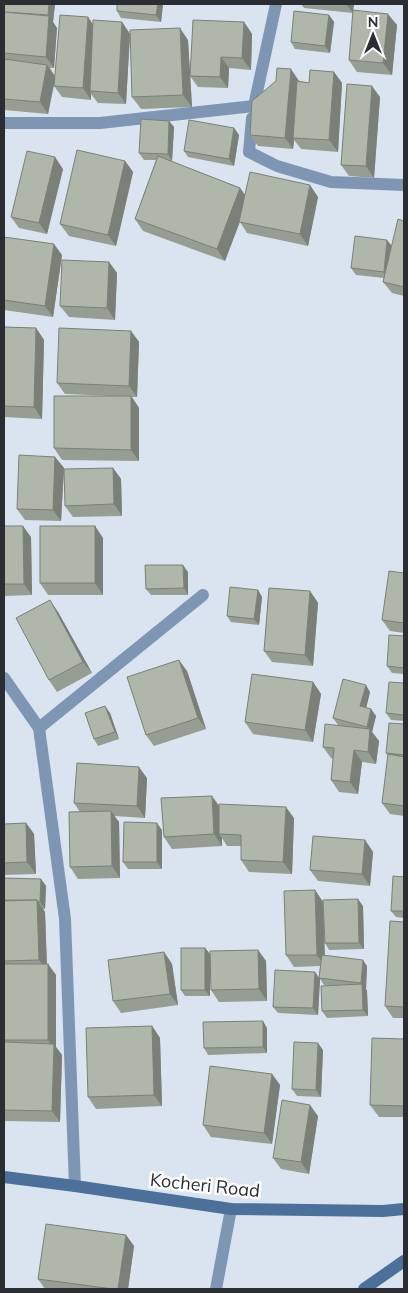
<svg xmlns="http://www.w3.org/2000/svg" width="408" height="1293" font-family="Mulish,sans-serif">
	<rect width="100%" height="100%" fill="#dae4f0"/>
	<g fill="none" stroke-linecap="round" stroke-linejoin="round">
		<g stroke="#7e96b3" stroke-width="12">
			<polyline points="252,118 249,152 277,166 331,182 404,185"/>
			<polyline points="4,123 100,123 254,106 276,4"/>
			<polyline points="4,678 39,728 65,919 75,1186"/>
			<polyline points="39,728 203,595"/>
			<polyline points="216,1289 231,1209"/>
		</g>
		<g stroke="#4d709a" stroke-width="12">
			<polyline points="4,1177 75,1186 231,1209 383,1211 404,1209"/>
			<polyline points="364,1289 404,1261"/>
		</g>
	</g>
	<g fill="#969d92">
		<polygon points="4,4 55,4 53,22 57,28 54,68 50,68 55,76 88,17 93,25 122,22 130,34 126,104 98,103 91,94 91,100 62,97 54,86 55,81 48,114 4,110"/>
		<polygon points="163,4 161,22 121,18 117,11"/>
		<polygon points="301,4 354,4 353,10 397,25 392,75 357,72 349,60 353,13 304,8"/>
		<polygon points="329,15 334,22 330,53 295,49 291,42"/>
		<polygon points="244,22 252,34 251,70 229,68 228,88 198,87 190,76"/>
		<polygon points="188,40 192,107 141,109 132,97"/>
		<polygon points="334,72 342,83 338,152 301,149 294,140 293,149 258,146 250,135 299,81 309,83"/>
		<polygon points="380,97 374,178 349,176 341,165"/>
		<polygon points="169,121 174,127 172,161 170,161 240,188 245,195 318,197 308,246 247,233 240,222 225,261 143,231 135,219 156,160 144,160 139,153"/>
		<polygon points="234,128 239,135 234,166 188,157 184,151"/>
		<polygon points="125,161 133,172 116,246 69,236 60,224"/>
		<polygon points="63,169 47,234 19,228 11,217"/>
		<polygon points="404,221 404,296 392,293 383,282 384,278 356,275 351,268 392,246"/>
		<polygon points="4,243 62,255 53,317 4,310"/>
		<polygon points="109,262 117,273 115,320 69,317 60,306"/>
		<polygon points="4,327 36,328 44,340 42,419 4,417"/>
		<polygon points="131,331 139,342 137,397 132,397 139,408 139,461 62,460 54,448 113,396 65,394 57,383"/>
		<polygon points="55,457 64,468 61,521 25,520 17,509"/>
		<polygon points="113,468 121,479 122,516 73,517 65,506"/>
		<polygon points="4,526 31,537 32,595 4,596"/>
		<polygon points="95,526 103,538 103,595 48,595 40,583"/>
		<polygon points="188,572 188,595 151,595 146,589"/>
		<polygon points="404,573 404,633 390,631 382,620"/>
		<polygon points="258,590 262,597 259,625 231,622 227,616"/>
		<polygon points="310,591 318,603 313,666 272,662 264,651"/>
		<polygon points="58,612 92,673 57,692 49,680"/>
		<polygon points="404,636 404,674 392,673 387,666"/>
		<polygon points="187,671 206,729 154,746 146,735"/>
		<polygon points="313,682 321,694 313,742 253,734 245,722"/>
		<polygon points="404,683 404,721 391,720 386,713"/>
		<polygon points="370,692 366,708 371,709 376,716 372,732 379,741 376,764 362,762 358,794 339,792 331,780 333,759 331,758 323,747 341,726 338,725 333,718"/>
		<polygon points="110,713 119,739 98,746 94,739"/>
		<polygon points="404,724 404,816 390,814 382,803 388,756 386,753"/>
		<polygon points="147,778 145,818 114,816 119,822 120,878 78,879 70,867 80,812 74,803"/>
		<polygon points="219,806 294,818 292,874 249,872 241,860 241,846 227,846 222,838 222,846 172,849 164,837"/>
		<polygon points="26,823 34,834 36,874 4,875 4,824"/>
		<polygon points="162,830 162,869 128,869 123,862"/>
		<polygon points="365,840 373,852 370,886 318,881 310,870"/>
		<polygon points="404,877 404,918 396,917 391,911"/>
		<polygon points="4,878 41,879 46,886 45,909 43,909 45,912 47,964 48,964 56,975 56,1047 62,1055 60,1122 4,1121"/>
		<polygon points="315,890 323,902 325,956 367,966 366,989 367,991 368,1016 327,1018 322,1011 328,986 324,985 320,979 318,1015 278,1013 273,1007 319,978 320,966 294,967 286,955"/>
		<polygon points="363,906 364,949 329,950 325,943"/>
		<polygon points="404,922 404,1018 393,1018 385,1006"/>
		<polygon points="205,948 210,954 258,950 266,961 267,1001 219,1002 211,990 210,971 210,996 185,996 181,990"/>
		<polygon points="164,952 172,964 178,1005 121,1013 113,1001"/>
		<polygon points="152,1026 160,1038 162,1106 96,1109 88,1097"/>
		<polygon points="267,1028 267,1053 208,1055 204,1048"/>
		<polygon points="404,1039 404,1117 379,1117 370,1105"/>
		<polygon points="323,1050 321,1097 297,1096 292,1089"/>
		<polygon points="272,1074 280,1085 272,1144 211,1137 203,1125"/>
		<polygon points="318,1116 309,1174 281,1169 273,1158"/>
		<polygon points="126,1235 134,1246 128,1289 45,1289 38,1279"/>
	</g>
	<g fill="#7a8077">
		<polygon points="49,4 55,4 53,22 57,28 54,68 46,57 49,17 48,15"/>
		<polygon points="158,4 163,4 161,22 156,15"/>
		<polygon points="346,4 354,4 353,13"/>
		<polygon points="388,14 397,25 392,75 383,63"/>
		<polygon points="329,15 334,22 330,53 325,46"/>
		<polygon points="88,17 96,29 90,91 91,94 91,100 83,88"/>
		<polygon points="122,22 130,34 126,104 118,93"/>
		<polygon points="244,22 252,34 251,70 242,58"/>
		<polygon points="180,28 188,40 192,107 183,95"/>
		<polygon points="221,57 229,68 228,88 220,77"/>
		<polygon points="47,65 55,77 48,114 40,102"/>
		<polygon points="291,69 299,81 294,138 293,138 294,140 293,149 285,138"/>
		<polygon points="334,72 342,83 338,152 329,140"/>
		<polygon points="372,86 380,97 374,178 366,166"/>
		<polygon points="169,121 174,127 172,161 168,154"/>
		<polygon points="234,128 239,135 234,166 229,159"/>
		<polygon points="55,157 63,169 47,234 39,223"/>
		<polygon points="125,161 133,172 116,246 108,235"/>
		<polygon points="310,185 318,197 308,246 300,234"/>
		<polygon points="240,188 248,199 225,261 217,249"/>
		<polygon points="387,240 392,246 388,279 384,272"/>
		<polygon points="54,244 62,255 53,317 45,306"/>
		<polygon points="109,262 117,273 115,320 107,308"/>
		<polygon points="36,328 44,340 42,419 34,407"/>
		<polygon points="131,331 139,342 137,397 129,386"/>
		<polygon points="131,396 139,408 139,461 131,450"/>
		<polygon points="55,457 64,468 61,521 53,510"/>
		<polygon points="113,468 121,479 122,516 114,504"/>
		<polygon points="23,526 31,537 32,595 24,584"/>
		<polygon points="95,526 103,538 103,595 95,583"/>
		<polygon points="183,565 188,572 188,595 184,588"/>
		<polygon points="258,590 262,597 259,625 254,619"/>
		<polygon points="310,591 318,603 313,666 305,655"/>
		<polygon points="50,600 58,612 92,673 83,662"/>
		<polygon points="179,660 187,671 206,729 198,718"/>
		<polygon points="313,682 321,694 313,742 305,730"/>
		<polygon points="366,685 370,692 365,713 360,706"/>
		<polygon points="105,706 110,713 119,739 115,732"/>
		<polygon points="371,709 376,716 372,732 379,741 376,764 368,752 370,732 367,727"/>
		<polygon points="354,750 362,762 358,794 350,782"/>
		<polygon points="139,767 147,778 145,818 137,806"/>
		<polygon points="212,796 220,807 219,834 222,838 222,846 214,834"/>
		<polygon points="286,807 294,818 292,874 283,862"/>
		<polygon points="111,811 119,822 120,878 112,866"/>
		<polygon points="26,823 34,834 36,874 27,862"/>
		<polygon points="157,823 162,830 162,869 157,862"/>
		<polygon points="365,840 373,852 370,886 362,874"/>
		<polygon points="41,879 46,886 45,909 40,902"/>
		<polygon points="315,890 323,902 325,966 317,955"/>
		<polygon points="358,899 363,906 364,949 359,943"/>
		<polygon points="37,900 45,912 47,971 39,960"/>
		<polygon points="205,948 210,954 210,996 205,990"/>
		<polygon points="258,950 266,961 267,1001 259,989"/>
		<polygon points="164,952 172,964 178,1005 170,994"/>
		<polygon points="363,960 367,966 366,989 367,991 368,1016 363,1010 362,985 361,983"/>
		<polygon points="48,964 56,975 56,1047 62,1055 60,1122 52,1111 53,1048 48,1040"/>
		<polygon points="315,972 320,979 318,1015 313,1008"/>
		<polygon points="263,1021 267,1028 267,1053 263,1047"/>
		<polygon points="152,1026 160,1038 162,1106 154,1095"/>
		<polygon points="318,1043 323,1050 321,1097 316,1090"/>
		<polygon points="272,1074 280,1085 272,1144 264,1133"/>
		<polygon points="310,1105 318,1116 309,1174 301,1162"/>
		<polygon points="126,1235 134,1246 128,1289 118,1289"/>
	</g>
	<g fill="#afb7aa" stroke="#7a8077">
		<polygon points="4,4 49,4 48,15 4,12"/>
		<polygon points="117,4 158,4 156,15 117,11"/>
		<polygon points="353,10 388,14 383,63 349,60"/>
		<polygon points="294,11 329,15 325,46 291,42"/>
		<polygon points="4,12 49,16 46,57 4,53"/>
		<polygon points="60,15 88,17 83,88 54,86"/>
		<polygon points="93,20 122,22 118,93 90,91"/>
		<polygon points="193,20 244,22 242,58 221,57 220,77 190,76"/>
		<polygon points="180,28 183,95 132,97 130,30"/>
		<polygon points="4,59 47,65 40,102 4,99"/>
		<polygon points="277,68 291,69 285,138 250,135 252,101 276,81"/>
		<polygon points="310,70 334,72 329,140 293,138 297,81 309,83"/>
		<polygon points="347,84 372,86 366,166 341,165"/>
		<polygon points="141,119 169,121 168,154 139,153"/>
		<polygon points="189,120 234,128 229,159 184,151"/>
		<polygon points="77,150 125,161 108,235 60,224"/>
		<polygon points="27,151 55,157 39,223 11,217"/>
		<polygon points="158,156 240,188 217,249 135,219"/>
		<polygon points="250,172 310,185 300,234 239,222"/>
		<polygon points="398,219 404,221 404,287 383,282"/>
		<polygon points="355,236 387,240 384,272 351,268"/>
		<polygon points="4,237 54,244 45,306 4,300"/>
		<polygon points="62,260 109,262 107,308 60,306"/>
		<polygon points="4,327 36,328 34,407 4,406"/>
		<polygon points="59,328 131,331 129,386 57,383"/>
		<polygon points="54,396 131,396 131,450 54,448"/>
		<polygon points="19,455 55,457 53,510 17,509"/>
		<polygon points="113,468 114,504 65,506 64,469"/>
		<polygon points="4,526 23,526 24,584 4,584"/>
		<rect x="40" y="526" width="55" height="57"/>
		<polygon points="145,565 183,565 184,588 146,589"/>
		<polygon points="389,571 404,573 404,623 382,620"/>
		<polygon points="230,587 258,590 254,619 227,616"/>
		<polygon points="269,588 310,591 305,655 264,651"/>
		<polygon points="50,600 83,662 49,680 16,618"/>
		<polygon points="389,635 404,636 404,668 387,666"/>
		<polygon points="179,660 198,718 146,735 127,677"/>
		<polygon points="252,674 313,682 305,730 245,722"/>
		<polygon points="343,679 366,685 360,706 371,709 367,727 333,718"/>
		<polygon points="389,682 404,683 404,715 386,713"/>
		<polygon points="105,706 115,732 94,739 85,713"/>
		<polygon points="389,723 404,724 404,755 386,753"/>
		<polygon points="325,724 370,729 368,752 354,750 350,782 331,780 334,748 323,747"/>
		<polygon points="388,754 404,757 404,806 382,803"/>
		<polygon points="77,763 139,767 137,806 74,803"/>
		<polygon points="212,796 214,834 164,837 161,798"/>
		<polygon points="219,804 286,807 283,862 241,860 241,835 219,834"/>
		<polygon points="111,811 112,866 70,867 69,812"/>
		<polygon points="124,822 157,823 157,862 123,862"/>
		<polygon points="26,823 27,862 4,863 4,824"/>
		<polygon points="313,836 365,840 362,874 310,870"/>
		<polygon points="393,876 404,877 404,911 391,911"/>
		<polygon points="4,878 41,879 40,902 38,902 37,900 4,900"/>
		<polygon points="315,890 317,955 286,955 284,891"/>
		<polygon points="358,899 359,943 325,943 323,900"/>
		<polygon points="37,900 39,960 4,961 4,901"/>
		<polygon points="390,921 404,922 404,1007 385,1006"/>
		<rect x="181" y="948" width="24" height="42"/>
		<polygon points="258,950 259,989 211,990 210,951"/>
		<polygon points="164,952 170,994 113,1001 108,960"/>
		<polygon points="322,955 363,960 361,983 319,978"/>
		<rect x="4" y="964" width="44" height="76"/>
		<polygon points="275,970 315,972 313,1008 273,1007"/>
		<polygon points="362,984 363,1010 322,1011 321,986"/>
		<polygon points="263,1021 263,1047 204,1048 203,1022"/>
		<polygon points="152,1026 154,1095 88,1097 86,1028"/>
		<polygon points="372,1038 404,1039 404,1106 370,1105"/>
		<polygon points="4,1042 54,1044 52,1111 4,1110"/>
		<polygon points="294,1042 318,1043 316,1090 292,1089"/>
		<polygon points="210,1066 272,1074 264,1133 203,1125"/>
		<polygon points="282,1100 310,1105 301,1162 273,1158"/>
		<polygon points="46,1224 126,1235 118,1289 113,1289 38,1279"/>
	</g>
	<g text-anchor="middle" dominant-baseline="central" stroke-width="5" stroke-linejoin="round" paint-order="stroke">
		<g font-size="18" fill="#2a2d32" stroke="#fff">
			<text transform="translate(205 1185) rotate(6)">Kocheri Road</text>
		</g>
	</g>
	<rect width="408" height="1293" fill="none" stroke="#2a2d32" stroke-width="10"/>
	<g transform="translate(373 35)" stroke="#ffffff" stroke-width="4" paint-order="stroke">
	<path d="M0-4L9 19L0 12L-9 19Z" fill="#2a2d32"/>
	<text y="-8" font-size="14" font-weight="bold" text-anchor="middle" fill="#2a2d32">N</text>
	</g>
</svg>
